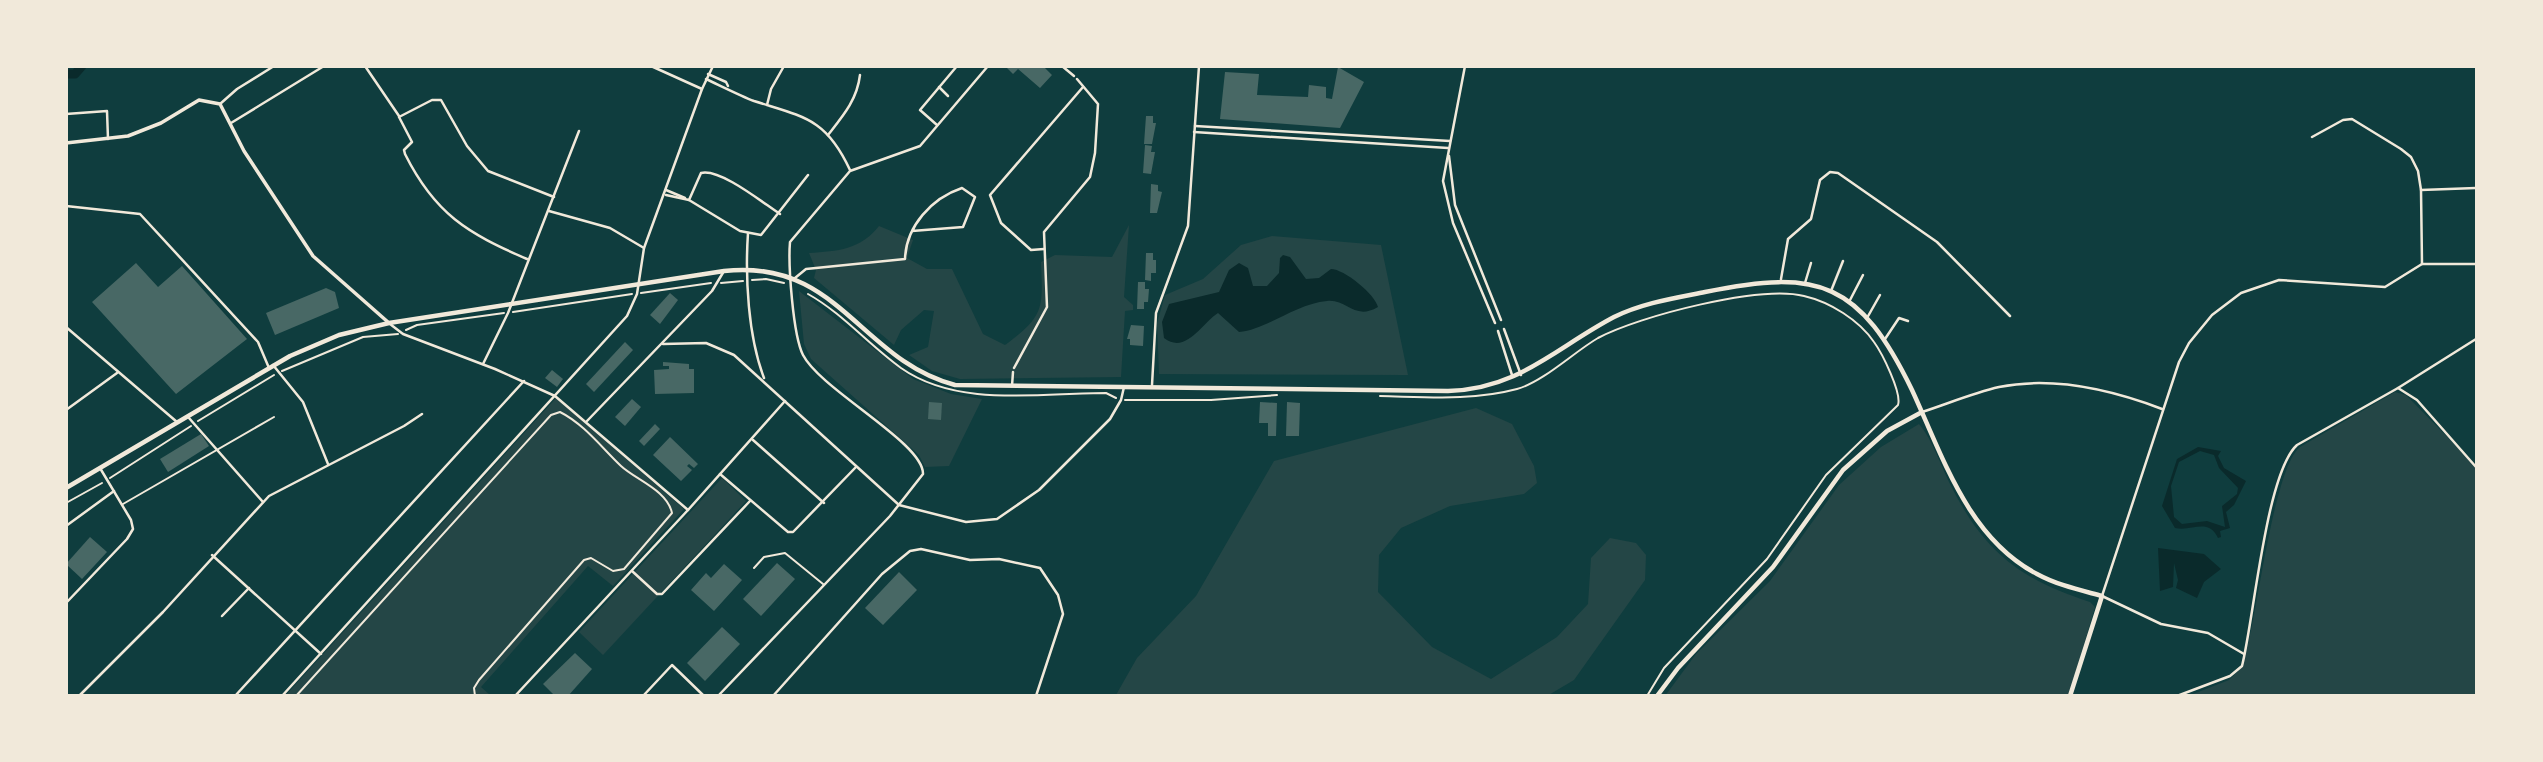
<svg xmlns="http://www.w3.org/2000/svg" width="2543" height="762" font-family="Ubuntu,sans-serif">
	<rect width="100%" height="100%" fill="#0f3d3e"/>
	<g fill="#244646">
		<path d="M1129,225L1124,297L1133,305V310L1125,311L1121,377L960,379L932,371L909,355L928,347L934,311L924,310L901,330L894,345L814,278L816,270L809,253C838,251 860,250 879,226L913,240L907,258L927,269H952L983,334L1005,345C1044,316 1043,310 1041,262L1055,255L1112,257Z"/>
		<polygon points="1272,236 1381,245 1408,375 1159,374 1157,323 1165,295 1203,279 1241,245"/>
		<polygon points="799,291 913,379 951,394 982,399 949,466 925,467 919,455 811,359 804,344"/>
		<path d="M2395,392L2406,395L2476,466V695L2188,696L2229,680L2242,667C2257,624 2272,470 2300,447Z"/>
		<polygon points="556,398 684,509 613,586 588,566 481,687 490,695 285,696"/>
		<polygon points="1476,408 1512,424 1534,466 1537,483 1524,494 1450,506 1401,528 1379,555 1378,592 1432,647 1491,679 1557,637 1588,604 1591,558 1610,538 1636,543 1646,555 1645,580 1574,680 1547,696 1116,695 1137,658 1196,596 1274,461"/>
		<path d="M1919,424C1933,440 1941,467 1951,486C1985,553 2020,579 2090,602L2095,607L2069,695L1665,696L1696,654L1770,581L1839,485L1881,447Z"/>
		<polygon points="722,478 746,501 603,655 579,632"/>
	</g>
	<g fill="#0a2a2b" fill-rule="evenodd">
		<path d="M1283,255L1290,257L1306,279L1319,278L1331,269C1344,269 1375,294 1378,307C1354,321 1348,299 1327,301C1295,304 1266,330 1239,332L1218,313C1202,323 1186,355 1164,338L1162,322L1169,304L1219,292L1229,270L1239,263L1248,268L1253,286H1267L1279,273L1280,258Z"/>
		<path d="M2198,447L2221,451L2218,456L2224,468L2246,481L2234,505L2226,512L2230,528L2220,531L2221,537L2218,538C2208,517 2192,532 2175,528L2162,506L2177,459ZM2200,451L2214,455L2219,468L2238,488L2237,494L2222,506L2225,527L2207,521L2182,524L2174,517L2171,486L2179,462Z"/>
		<polygon points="2158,548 2204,554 2221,569 2204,582 2197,598 2176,588 2178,580 2174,563 2173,587 2160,591"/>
	</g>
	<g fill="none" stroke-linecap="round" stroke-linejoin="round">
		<polyline stroke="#0a2a2b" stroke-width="9" points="66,74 75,74 82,66"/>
	</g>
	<g fill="#486865">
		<polygon points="1005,66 1043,66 1052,75 1040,88 1018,69 1013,74"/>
		<polygon points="1338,67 1364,82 1340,128 1220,119 1225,72 1259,74 1257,95 1308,97 1309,85 1326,87 1326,98 1332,99"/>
		<polygon points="1146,116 1153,116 1153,123 1156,123 1152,144 1144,144"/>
		<polygon points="1145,145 1152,146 1151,152 1155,152 1151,174 1143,173"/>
		<polygon points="1151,184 1158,185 1158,191 1162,192 1157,213 1150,213"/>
		<polygon points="1146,253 1153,253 1153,260 1156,260 1156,273 1151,273 1151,281 1145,280"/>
		<polygon points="136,263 158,287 182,266 247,339 176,394 92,302"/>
		<polygon points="1138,282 1145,282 1145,289 1149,289 1148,302 1144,302 1144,309 1137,309"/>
		<polygon points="326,288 335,292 339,308 275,335 266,313"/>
		<polygon points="670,293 678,300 660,324 650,315"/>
		<polygon points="1131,325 1144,326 1143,346 1130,345 1130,339 1127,339"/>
		<polygon points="625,342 633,350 594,392 586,384"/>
		<polygon points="663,362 689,364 689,369 694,369 694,393 655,394 654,370 669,369 669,366 663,366"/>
		<polygon points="552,370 563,379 557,387 545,378"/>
		<polygon points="632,399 641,407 625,426 615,417"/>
		<polygon points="929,402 942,403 941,420 928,419"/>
		<polygon points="1260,402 1277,403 1276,436 1268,436 1268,423 1259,423"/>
		<polygon points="1287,402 1300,403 1299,436 1286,436"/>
		<polygon points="655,424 660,429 644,446 639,441"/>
		<polygon points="201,434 209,446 168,472 160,459"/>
		<polygon points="670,437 698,464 694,468 689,464 687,466 692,470 681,481 653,455"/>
		<polygon points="90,537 107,552 82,579 66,564"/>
		<polygon points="777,563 795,579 761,616 743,599"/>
		<polygon points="724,564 742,580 714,611 691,590 706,573 711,578"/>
		<polygon points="899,572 917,590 883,625 865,608"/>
		<polygon points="722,627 740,644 705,681 687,663"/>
		<polygon points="575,653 592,669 568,696 555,696 543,684"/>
	</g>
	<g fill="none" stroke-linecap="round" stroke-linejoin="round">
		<g stroke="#f1e9da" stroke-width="2">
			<polyline points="752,280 766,279 784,283"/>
			<polyline points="721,283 743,281"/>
			<polyline points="641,293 711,283"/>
			<path d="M808,294C842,313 869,345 901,368C958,408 1039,393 1106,393L1116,398"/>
			<polyline points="513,312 632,294"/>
			<polyline points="406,330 417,325 504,313"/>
			<polyline points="282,371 363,337 398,334"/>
			<path d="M1380,396C1427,397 1472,401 1517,389C1543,382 1574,352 1598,338C1639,316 1760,285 1804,296C1830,302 1859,320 1874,342C1882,353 1902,393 1898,405L1826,475L1767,559L1664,668L1647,696"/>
			<polyline points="1125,400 1211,400 1277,395"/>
			<polyline points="198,421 274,375"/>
			<polyline points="110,478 191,426"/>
			<polyline points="66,503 102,483"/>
			<path d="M296,696L551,415L560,412C584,424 602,448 621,466C636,480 667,490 672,513L624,569L613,571L591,558L584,560L479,680L474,688L475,696"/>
		</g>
		<g stroke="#f1e9da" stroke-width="2">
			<polyline points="123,504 274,417"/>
			<polyline points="754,568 764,557 785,553 823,584"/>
		</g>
		<g stroke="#f1e9da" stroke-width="2.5">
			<polyline points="365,66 399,116"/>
			<polyline points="651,66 702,89"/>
			<polyline points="1062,66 1074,76"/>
			<polyline points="1465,66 1443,181 1453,223 1495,323"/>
			<polyline points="708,74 726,82 728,86"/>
			<path d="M706,79C719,85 741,96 754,101C804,117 826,118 850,170"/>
			<polyline points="939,87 948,96"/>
			<polyline points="220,104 237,89 274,66"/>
			<polyline points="767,105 771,89 784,66"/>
			<polyline points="66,114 107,111 108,139"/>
			<polyline points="231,123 324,66"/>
			<polyline points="937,125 920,110 957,66"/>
			<polyline points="1195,126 1450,141"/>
			<polyline points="1194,132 1448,148"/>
			<path d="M828,135C843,116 857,100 860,75"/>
			<polyline points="2312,137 2343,120 2352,119 2401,149 2411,157 2418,171 2421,190 2422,264"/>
			<polyline points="1449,156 1455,205 1501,320"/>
			<polyline points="666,190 685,198"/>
			<polyline points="2421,190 2476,188"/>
			<polyline points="666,195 689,200"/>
			<polyline points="66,206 140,214 258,342 269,368"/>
			<polyline points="549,211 610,228 644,248"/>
			<path d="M780,214C763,203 720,168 701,173L689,200L740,231L761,235L808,175"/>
			<path d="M748,233C745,277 748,336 764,378"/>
			<polyline points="1044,249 1031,250 1001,223 990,195 1083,87"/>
			<path d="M527,259C467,233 435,214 405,154L404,150L412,142L399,117L432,100H441L467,146L488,171L554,197"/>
			<path d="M795,278L806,269L905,259C906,226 932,198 962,188L975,197L963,227L912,231"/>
			<polyline points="1781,279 1788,239 1811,219 1820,180 1830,172 1838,173 1937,242 2010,316"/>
			<polyline points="1805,283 1811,263"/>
			<polyline points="1831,291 1843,261"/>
			<polyline points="1849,302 1863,275"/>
			<polyline points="1867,318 1880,295"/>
			<polyline points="390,324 403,334 495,369 555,396 688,510"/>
			<polyline points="66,327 177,422"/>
			<polyline points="1504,329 1521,375"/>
			<polyline points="1498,331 1512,375"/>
			<polyline points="1885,339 1899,318 1908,321"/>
			<polyline points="663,344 706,343 734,355 899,505 966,522 997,519 1039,490 1110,419 1121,400 1124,387"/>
			<polyline points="483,364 508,313 579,131"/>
			<polyline points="273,365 303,402 328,464"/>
			<polyline points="1014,368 1047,307 1044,232 1090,177 1095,153 1098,104 1077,79"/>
			<polyline points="1152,385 1156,313 1188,226 1199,66"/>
			<polyline points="1012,386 1013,372"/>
			<polyline points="2398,388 2476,339"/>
			<polyline points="66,410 117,373"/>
			<path d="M1922,412C1947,404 1973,393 1999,387C2053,376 2112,390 2162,409"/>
			<polyline points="189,418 263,502"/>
			<polyline points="587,421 712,291 724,271"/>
			<polyline points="753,440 824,503"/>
			<polyline points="720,474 788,532 793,532 856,467"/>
			<polyline points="66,526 114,491"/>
			<polyline points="212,555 321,654"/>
			<polyline points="632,571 657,594 662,594 750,501"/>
			<polyline points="66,603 127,539 133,529 131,520 100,468"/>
			<polyline points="222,616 249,588"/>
			<polyline points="2244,654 2208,633 2161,624 2102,596 2179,362 2189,343 2212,315 2241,293 2279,280 2385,287 2422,264 2476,264"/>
			<polyline points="79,696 163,612 269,496 404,426 422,414"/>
			<polyline points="235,696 524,381"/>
			<polyline points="282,696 627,316 637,294 644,248 702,89 713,66"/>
			<polyline points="515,696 688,510 785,401"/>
			<polyline points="643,696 672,665 704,696"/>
			<path d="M718,696L890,516L923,474C924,443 821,390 803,355C793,335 788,265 790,242L850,171L920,146L988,66"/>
			<polyline points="773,696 882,574 910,551 921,549 970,560 999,559 1040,568 1058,595 1063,614 1036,696"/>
			<path d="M2177,696L2230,676L2242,666C2254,619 2266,473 2297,445L2398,388L2417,400L2476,467"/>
		</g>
		<polyline stroke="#f1e9da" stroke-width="3.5" points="66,143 128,136 161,123 199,100 220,104 244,151 313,256 389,323"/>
		<g stroke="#f1e9da" stroke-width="4.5">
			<path d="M66,488L290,356L339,335L389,323L724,271C838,258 860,360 955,385L1448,391C1519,389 1555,348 1614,317C1642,303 1675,298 1705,292C1820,268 1860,283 1912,390C1943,457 1968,538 2037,574C2057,585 2080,590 2102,596L2070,696"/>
			<polyline points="1657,696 1678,668 1773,567 1843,470 1887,431 1922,412"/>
		</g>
	</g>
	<rect width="2543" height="762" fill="none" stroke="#f1e9da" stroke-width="136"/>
</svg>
